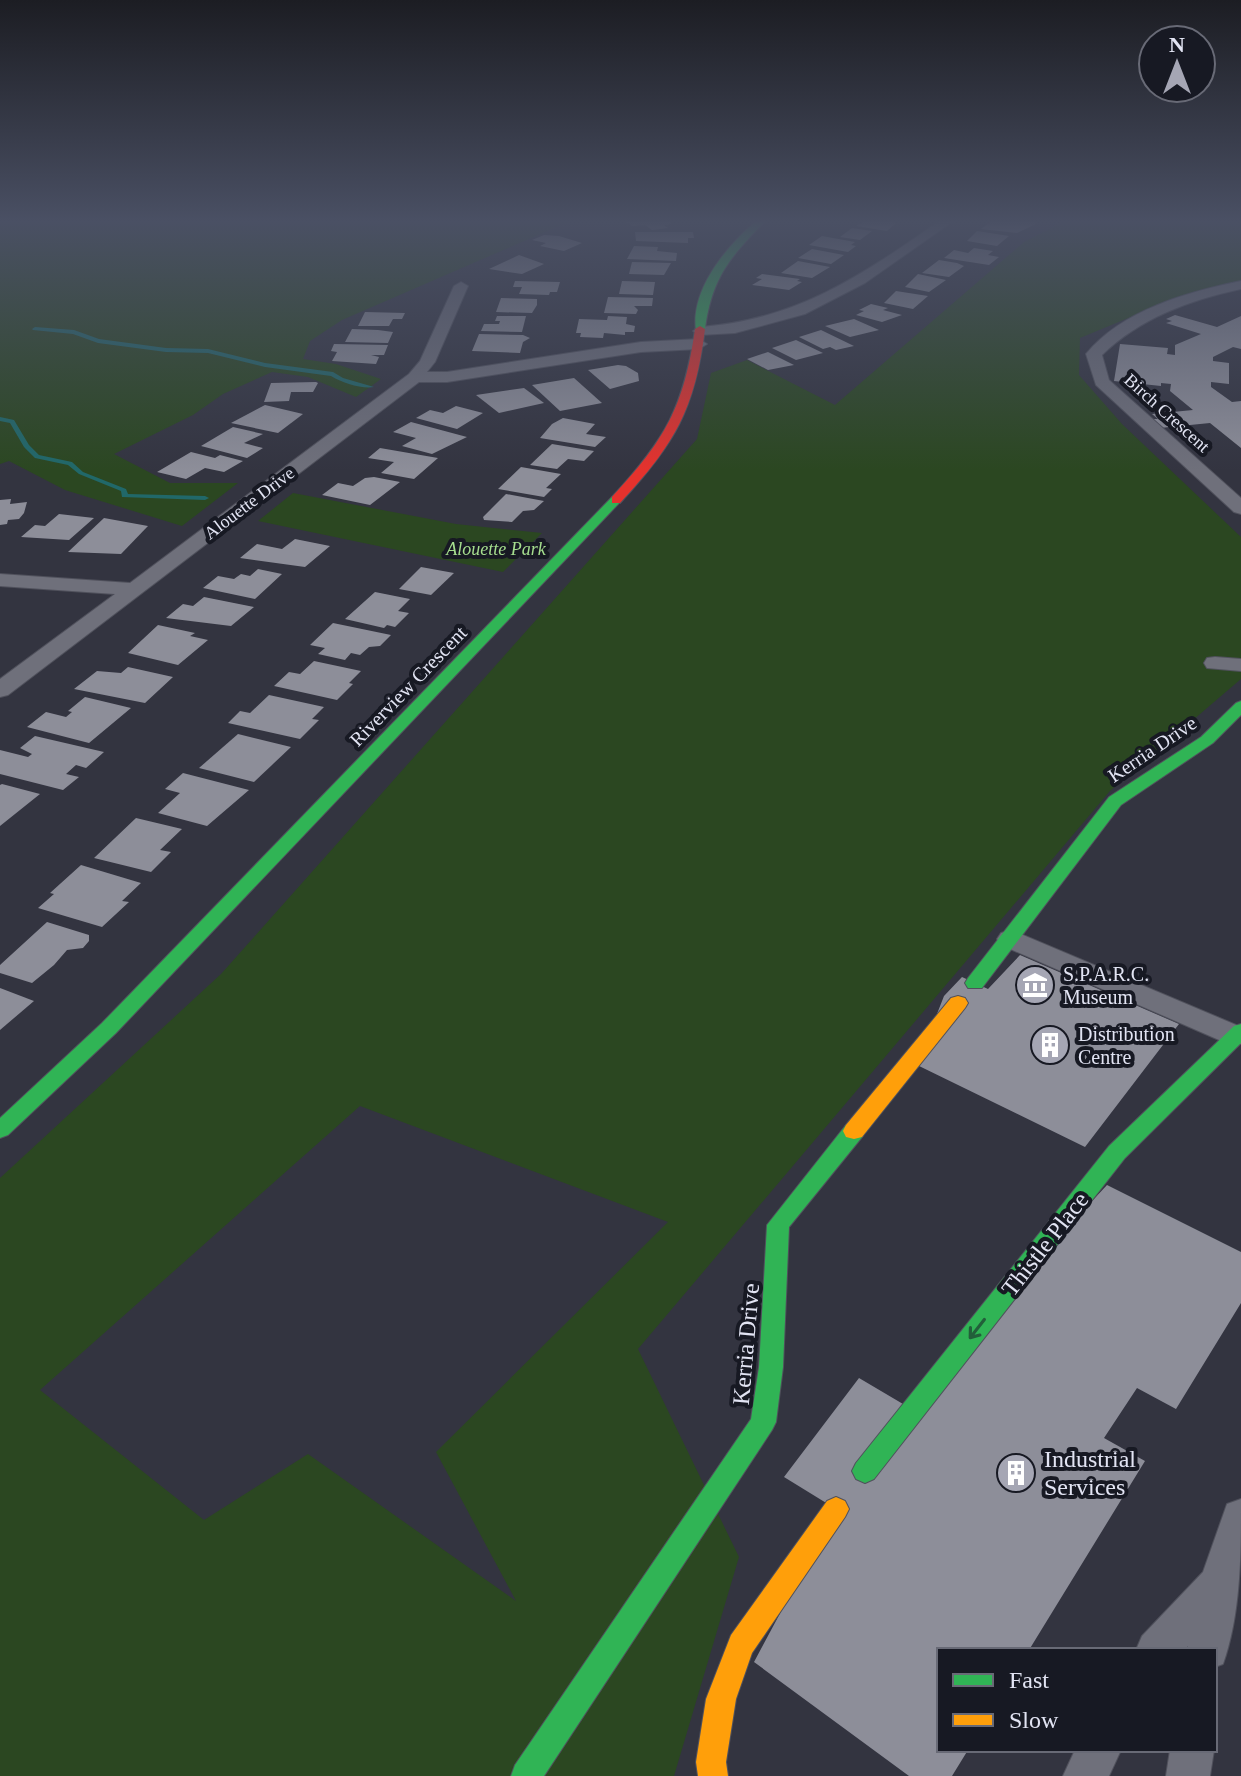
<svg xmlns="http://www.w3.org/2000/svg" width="1241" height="1776" font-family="Georgia,serif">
	<rect width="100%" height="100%" fill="#333440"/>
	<g fill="#2b4721" fill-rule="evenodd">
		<polygon points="0,222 568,222 342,320 310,341 303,359 336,364 381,379 356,397 308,377 272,372 223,394 193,415 114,454 170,483 238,483 182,526 65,490 9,461 0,464"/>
		<path d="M1063,222H1241V281L1184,295L1080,338L1079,375L1122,424L1241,537V679L1110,791L638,1349L739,1557L674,1776H0V1178L221,974L697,439L711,373L747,360L835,405L1024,242ZM360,1106L668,1222L436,1452L516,1601L308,1454L204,1520L40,1390Z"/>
		<polygon points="293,493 456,524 542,533 503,572 258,521"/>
	</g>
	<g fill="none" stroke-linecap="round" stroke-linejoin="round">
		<g fill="#216869" fill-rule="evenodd">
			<path d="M35,327L74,330L99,339L166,348L208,349L265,363L333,372L343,378L374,387C362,389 342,383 331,376L265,367L208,353L166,352L98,343L73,334L33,330L32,329Z"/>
			<polygon points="0,417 14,420 29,445 39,455 72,462 83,472 126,489 128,494 205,496 209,498 205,500 122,497 121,491 79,474 68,465 35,458 24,447 10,423 0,421"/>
		</g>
	</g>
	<g fill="#8d8e99">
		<polygon points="626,222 671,222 671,224 664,225 668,228 652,230 645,225 632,226"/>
		<polygon points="863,222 892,222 896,223 887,231 856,226"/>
		<polygon points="990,222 1034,222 1038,223 1017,233 981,229"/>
		<polygon points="852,228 872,231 860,240 840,237"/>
		<polygon points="977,231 1009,236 997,246 967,241"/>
		<polygon points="635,232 693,232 694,238 688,238 688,243 636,241"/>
		<polygon points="544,235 559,236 582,243 564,251 540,246 546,243 532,240"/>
		<polygon points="822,236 855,242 851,245 856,246 848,252 809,245"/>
		<polygon points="634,246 658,247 657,251 677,253 676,261 627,259"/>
		<polygon points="974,248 993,251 988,255 999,257 989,265 944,258 954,250 968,253"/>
		<polygon points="812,249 844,255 831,264 798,258"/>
		<polygon points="519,255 544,264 522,274 489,269"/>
		<polygon points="939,260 957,263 964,266 949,277 922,273"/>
		<polygon points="798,261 830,267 812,278 781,273"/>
		<polygon points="632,262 671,263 664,275 629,274"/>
		<polygon points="762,274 800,279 797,281 802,282 789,290 752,285 762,279 756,278"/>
		<polygon points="918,274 946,280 929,292 905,287"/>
		<polygon points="515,281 560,282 557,292 550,292 549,295 519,294 522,287 513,287"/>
		<polygon points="622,281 655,282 653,295 619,294"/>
		<polygon points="896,291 928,296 913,309 884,303"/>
		<polygon points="608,297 653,298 652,306 634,306 638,310 636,314 604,313"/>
		<polygon points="501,298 537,299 537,305 532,313 496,312"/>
		<polygon points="871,304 888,308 883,310 902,315 882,322 856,315 864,311 859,310"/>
		<polygon points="365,312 405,313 402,319 393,319 389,326 358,326"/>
		<polygon points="1175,315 1217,327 1241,316 1241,349 1233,347 1213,357 1213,361 1229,363 1229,384 1211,382 1211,387 1232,402 1241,401 1241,448 1210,423 1160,428 1150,419 1158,419 1152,414 1193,410 1170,391 1171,384 1161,383 1161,386 1114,381 1120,344 1168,348 1167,354 1175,355 1175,345 1201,334 1166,323 1172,321 1166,319"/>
		<polygon points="497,316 526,316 522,332 481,331 484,324 499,324 500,321 495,321"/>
		<polygon points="608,316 627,317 626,324 635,326 634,332 625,332 625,335 604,333 603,338 580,337 581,333 576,333 579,319 607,320"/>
		<polygon points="854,319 879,330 850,337 825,326"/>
		<polygon points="352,329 378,330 393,332 388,343 345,342"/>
		<polygon points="821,330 854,346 836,350 830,347 823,349 799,337"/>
		<polygon points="479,334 523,335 530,338 523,342 520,353 472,351"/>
		<polygon points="796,340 823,353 796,360 772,348"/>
		<polygon points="334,344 388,345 384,355 371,355 379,357 376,364 332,361 337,352 331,351"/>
		<polygon points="768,352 794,365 768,370 747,359"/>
		<polygon points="618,365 626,366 638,373 639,381 610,389 588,370"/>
		<polygon points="574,378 602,403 560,411 532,385"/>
		<polygon points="271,383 316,382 318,383 313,392 291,392 289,401 264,402"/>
		<polygon points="524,388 544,403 499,413 476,395"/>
		<polygon points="265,405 303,414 278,433 231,423"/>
		<polygon points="456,406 483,413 457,429 416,418 430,410 443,413"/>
		<polygon points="563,418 595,424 586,434 606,437 595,447 540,438 552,424"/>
		<polygon points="411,422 467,437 432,454 402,446 416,438 393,432"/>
		<polygon points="233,427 263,434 244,443 263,448 247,458 201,446"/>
		<polygon points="552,444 594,451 584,461 568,459 557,469 530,465"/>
		<polygon points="380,448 438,458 414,479 381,473 394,462 368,458"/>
		<polygon points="191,452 215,458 220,455 243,461 224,472 205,468 186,479 157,472"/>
		<polygon points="521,467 561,474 546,488 552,489 544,497 498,489"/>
		<polygon points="374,477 400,482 370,505 322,495 338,483 353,486 365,478"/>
		<polygon points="506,494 544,501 534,510 523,511 512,522 484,520 483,517"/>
		<polygon points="11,499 10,504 27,502 24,513 19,519 8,520 7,524 0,525 0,500"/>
		<polygon points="59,514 94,518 69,540 21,537 35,525 45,526"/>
		<polygon points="104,518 148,526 121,554 68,552"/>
		<polygon points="295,539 330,546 305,567 240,558 257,544 282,549"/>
		<polygon points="421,567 454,573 431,595 399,589"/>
		<polygon points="258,569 282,574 255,599 203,588 218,576 234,579 241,574 250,576"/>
		<polygon points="375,592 410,599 398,611 409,613 395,627 387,625 384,628 345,619"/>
		<polygon points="204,597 254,607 231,626 166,618 183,604 193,606"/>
		<polygon points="333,623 391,635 380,646 369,647 360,655 351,653 345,660 318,654 325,648 310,645"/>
		<polygon points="158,625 195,633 190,636 208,640 178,665 128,653"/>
		<polygon points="314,661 361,671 349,683 353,684 337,700 274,686 289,672 300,674"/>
		<polygon points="128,667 173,677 145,703 74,689 97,671 121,673"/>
		<polygon points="269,695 324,707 312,719 319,720 300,739 228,723 240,711 250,713"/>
		<polygon points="85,697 131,708 89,743 27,727 46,712 66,717 72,712 68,711"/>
		<polygon points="238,734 291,747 254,782 199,768"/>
		<polygon points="35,736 104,752 86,768 76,765 66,774 79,777 63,790 0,774 0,750 28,757 32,754 20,748"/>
		<polygon points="183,773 249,790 207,826 158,813 180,793 165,789"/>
		<polygon points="2,784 40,794 0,826 0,785"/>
		<polygon points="136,818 182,829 160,850 171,852 151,872 94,858"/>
		<polygon points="81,865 141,883 122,901 129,902 102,927 38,908 54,894 50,893"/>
		<polygon points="47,922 89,935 89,941 83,948 67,950 54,965 32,983 0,973 0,965"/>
		<polygon points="1020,955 1179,1024 1085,1147 917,1065 944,996 962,977 988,989"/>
		<polygon points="0,988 34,1001 0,1030"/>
		<polygon points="1107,1185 1241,1252 1241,1303 1176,1409 1137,1388 1104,1438 1145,1461 1029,1650 939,1650 939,1750 968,1750 952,1776 909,1776 754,1662 836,1509 784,1477 859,1378 903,1404"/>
	</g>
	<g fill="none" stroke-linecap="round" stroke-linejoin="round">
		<g stroke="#50515c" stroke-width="2">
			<g id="street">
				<path d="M938,222H952L865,283L805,314L735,333L700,335L693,331L700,327C796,320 861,276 938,222Z"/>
				<path d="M1241,281V289C1190,300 1140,318 1102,355L1109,380L1241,498V514L1234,512L1096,385L1086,354C1122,310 1188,292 1241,281Z"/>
				<polygon points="461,282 468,286 435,362 427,372 447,372 641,342 699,339 707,344 699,349 641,352 447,382 419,382 8,695 0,697 0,679 115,594 0,586 0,574 130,583 409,374 420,361 454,286"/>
				<polygon points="1215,657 1241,659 1241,671 1207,668 1204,663 1207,658"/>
				<polygon points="1011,930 1241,1027 1241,1044 1226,1043 1001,945 997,939 1001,933"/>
				<path d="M1241,1499C1241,1552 1241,1614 1223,1664L1215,1667V1650H1187L1188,1646L1184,1650H1136L1142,1636L1203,1572L1227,1504Z"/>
				<polygon points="1075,1750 1121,1750 1109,1776 1063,1776"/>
				<polygon points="1170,1750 1214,1750 1210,1776 1166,1776"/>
			</g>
		</g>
		<g stroke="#50515c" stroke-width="2">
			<g id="fast">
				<path d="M755,222H764C730,258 712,277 705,329L696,331C690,290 726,247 755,222Z"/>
				<polygon points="612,497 622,500 116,1033 8,1135 0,1138 0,1118 102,1023"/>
				<polygon points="1241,701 1241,715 1213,743 1121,805 982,988 968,988 965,983 968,978 1109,797 1201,737 1236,703"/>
				<polygon points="1241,1024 1241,1043 1125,1158 874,1479 865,1483 856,1479 852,1471 856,1463 1109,1146 1234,1026"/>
				<polygon points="854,1123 862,1125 865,1131 862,1137 789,1227 783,1367 776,1422 772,1430 544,1776 511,1776 515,1765 751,1419 759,1367 767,1225 846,1125"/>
			</g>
		</g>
		<g stroke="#50515c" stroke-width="2">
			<g id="slow">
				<polygon points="958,996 965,998 968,1003 965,1008 862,1137 854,1139 846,1137 843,1131 846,1125 951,998"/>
				<polygon points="836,1497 845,1501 849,1509 845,1517 752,1653 736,1699 726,1762 728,1776 698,1776 696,1762 706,1699 731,1635 827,1501"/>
			</g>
		</g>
		<g stroke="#50515c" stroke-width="2">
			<path id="jam" d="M700,326L705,329C695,409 675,444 620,503H612V497C665,440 684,407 695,329Z"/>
		</g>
		<use href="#street" fill="#6f707b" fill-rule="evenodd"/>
		<use href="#fast" fill="#30b455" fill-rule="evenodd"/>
		<use href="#slow" fill="#ff9f0a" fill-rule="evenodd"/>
		<use href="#jam" fill="#e5322d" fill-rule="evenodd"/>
	</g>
	<defs><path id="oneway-shaft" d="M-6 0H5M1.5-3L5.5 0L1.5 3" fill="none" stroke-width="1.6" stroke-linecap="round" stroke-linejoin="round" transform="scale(2)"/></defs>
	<use stroke="#225f3a" href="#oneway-shaft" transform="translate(977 1329) rotate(128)"/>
	<linearGradient id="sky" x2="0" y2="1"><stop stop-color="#1c1d23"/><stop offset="0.47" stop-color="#4a5064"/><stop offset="1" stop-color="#4a5064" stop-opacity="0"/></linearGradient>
	<rect width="1241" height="471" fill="url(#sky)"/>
	<defs>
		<g id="museum-disc" transform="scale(2)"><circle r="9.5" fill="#a5a6b4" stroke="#171923"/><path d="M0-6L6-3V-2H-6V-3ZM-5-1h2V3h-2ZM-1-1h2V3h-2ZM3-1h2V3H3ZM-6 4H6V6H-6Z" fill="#fff"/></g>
		<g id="building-disc" transform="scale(2)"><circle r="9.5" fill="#a5a6b4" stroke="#171923"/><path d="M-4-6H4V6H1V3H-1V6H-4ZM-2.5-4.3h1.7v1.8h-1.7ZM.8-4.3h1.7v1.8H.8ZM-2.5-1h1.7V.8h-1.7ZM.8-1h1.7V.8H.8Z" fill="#fff"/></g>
	</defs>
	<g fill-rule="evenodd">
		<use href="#museum-disc" x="1035" y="985"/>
		<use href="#building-disc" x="1050" y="1045"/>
		<use href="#building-disc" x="1016" y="1473"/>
	</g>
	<g text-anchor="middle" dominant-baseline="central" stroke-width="8" stroke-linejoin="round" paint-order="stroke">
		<g font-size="18" fill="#e2e4f3" stroke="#171923">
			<text transform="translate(1167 413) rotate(42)">Birch Crescent</text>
			<text transform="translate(249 503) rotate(-37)">Alouette Drive</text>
		</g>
		<g font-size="18" font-style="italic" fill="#a5dd8e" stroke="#171923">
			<text x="496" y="549">Alouette Park</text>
		</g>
		<g font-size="20" fill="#e2e4f3" stroke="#171923">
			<text transform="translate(408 686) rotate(-46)">Riverview Crescent</text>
			<text transform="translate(1152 749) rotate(-34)">Kerria Drive</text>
		</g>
		<g font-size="20" fill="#e2e4f3" stroke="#171923" text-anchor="start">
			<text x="1063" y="974">S.P.A.R.C.<tspan x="1063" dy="23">Museum</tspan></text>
			<text x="1078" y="1034">Distribution<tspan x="1078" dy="23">Centre</tspan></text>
		</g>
		<g font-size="24" fill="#e2e4f3" stroke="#171923">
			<text transform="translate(1045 1244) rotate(-52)">Thistle Place</text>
			<text transform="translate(746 1344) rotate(-85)">Kerria Drive</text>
		</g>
		<g font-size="24" fill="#e2e4f3" stroke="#171923" text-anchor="start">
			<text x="1044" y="1459">Industrial<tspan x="1044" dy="28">Services</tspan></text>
		</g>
	</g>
	<rect x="937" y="1648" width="280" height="104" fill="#171923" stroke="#686a76" stroke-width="2"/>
	<rect x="953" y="1674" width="40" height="12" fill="#30b455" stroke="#686a76" stroke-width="2"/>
	<text x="1009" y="1688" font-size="24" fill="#e2e4f3">Fast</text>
	<rect x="953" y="1714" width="40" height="12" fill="#ff9f0a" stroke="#686a76" stroke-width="2"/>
	<text x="1009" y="1728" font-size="24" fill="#e2e4f3">Slow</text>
	<g transform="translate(1177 64)"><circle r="38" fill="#171923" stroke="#686a76" stroke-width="2"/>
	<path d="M0-6L14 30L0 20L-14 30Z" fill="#a5a6b4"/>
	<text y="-12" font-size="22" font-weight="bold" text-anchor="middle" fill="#e2e4f3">N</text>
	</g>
</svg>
